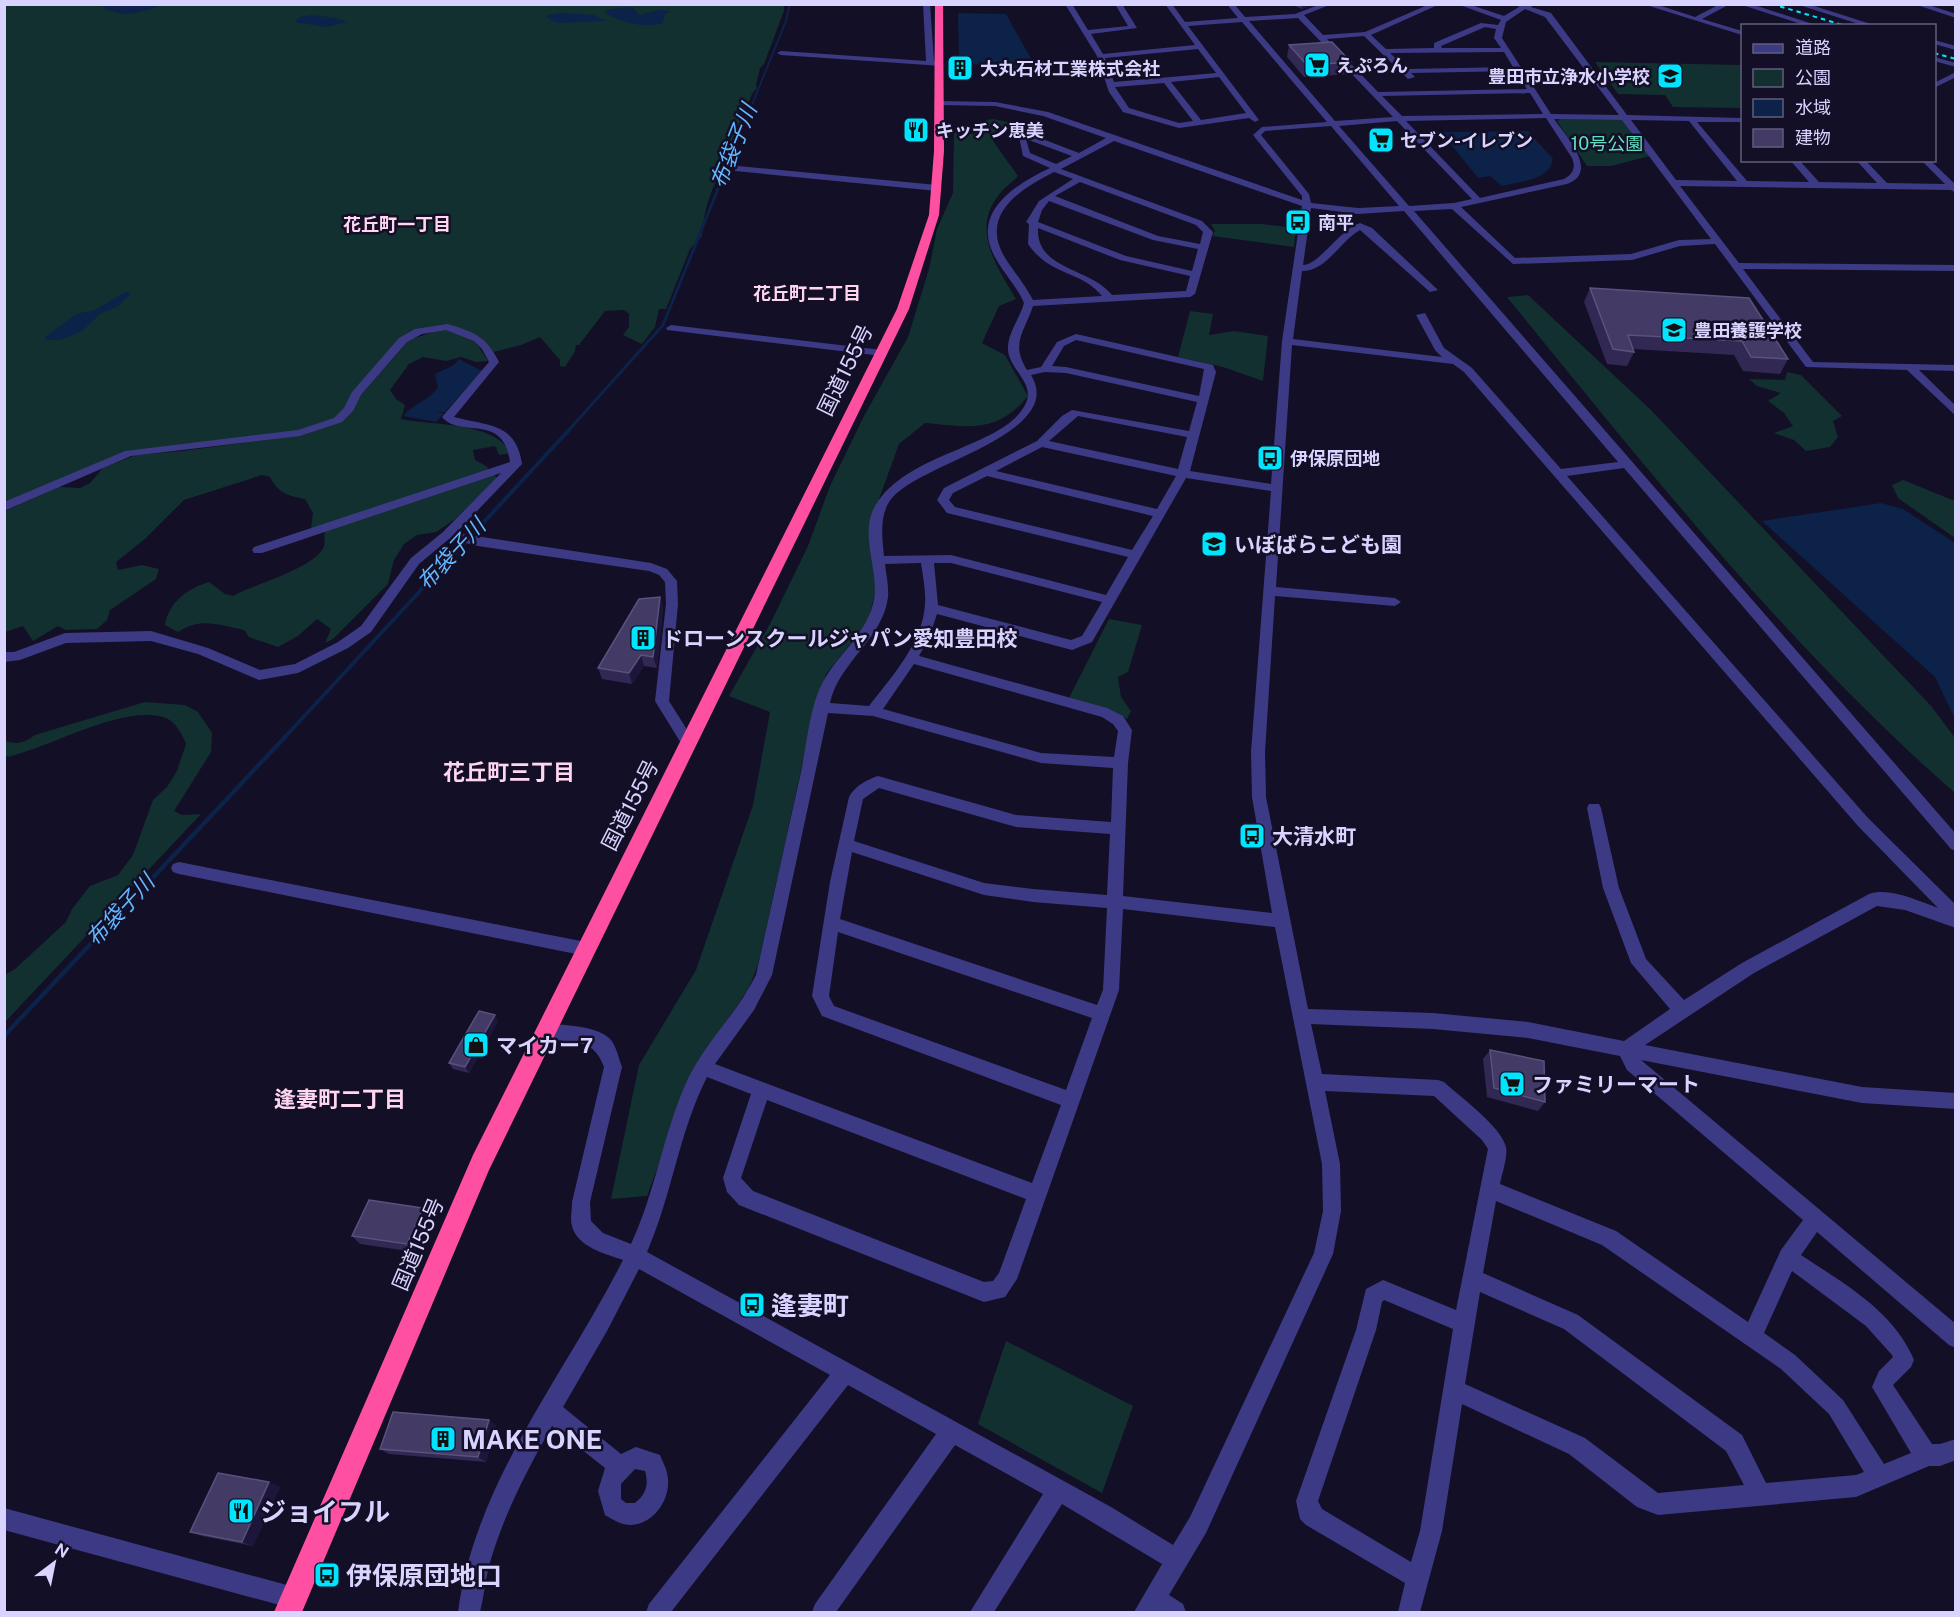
<svg xmlns="http://www.w3.org/2000/svg" width="1960" height="1617" font-family="'Public Sans','Noto Sans JP',sans-serif">
	<rect width="100%" height="100%" fill="#130f26"/>
	<g fill="#12302f">
		<path d="M5,5H784V11L764,64L760,68L756,85L757,88L752,94L730,151L729,163C712,180 703,213 702,236L690,249L666,309H659L655,327L642,344L623,335L629,327V314L624,310L605,311L579,345H576L575,351L565,367L560,366V360L540,337L521,345L494,352L481,339L449,325L434,326L411,333L338,418L305,430L133,451L5,504Z"/>
		<polygon points="1595,62 1742,65 1742,108 1673,107 1665,95 1618,94"/>
		<path d="M993,119L1017,124L993,141L1018,176C1012,183 1003,188 998,196C971,231 998,268 1016,299L999,306L982,343L1005,355L1028,396C997,434 970,427 925,423L899,444L879,499L875,593L868,622L826,674L815,707L758,965L749,988L695,1067L647,1196L611,1199L639,1065L696,970L753,805L770,712L729,696L771,622L808,546L830,486L864,416L908,337L929,269L937,229L953,193L954,132L973,134L984,131L986,120Z"/>
		<polygon points="1561,119 1623,120 1650,156 1611,166 1587,166 1557,121"/>
		<polygon points="1211,224 1262,224 1296,228 1294,247 1212,236 1215,231"/>
		<path d="M1528,295L1651,410L1932,707L1955,738V793C1787,646 1648,470 1507,297Z"/>
		<polygon points="1190,311 1213,314 1209,335 1234,331 1268,336 1263,381 1223,367 1178,357"/>
		<path d="M445,328L475,341L488,361L476,362L461,357L446,361L423,357L409,364L390,390L396,399L405,405L401,419C432,426 494,421 511,453L499,455L495,446L473,450L475,460L486,466L497,478L454,520L436,532L417,535L404,544L394,560L388,584L333,639L325,643L331,629L317,619L298,636L278,647L249,637L244,630C218,625 201,617 178,632L165,625C169,602 188,588 209,582L225,594L233,596C252,585 318,567 324,546C326,541 323,537 325,532L311,527L313,513L305,499C288,496 278,493 270,477L262,475L184,500L145,539L116,562L118,570L142,565L159,569L156,579L110,610L107,620L97,629L66,630L58,626L33,641L23,626L5,632V511L59,487L80,488L90,483L103,468L136,455L182,451L303,435L337,423L409,340Z"/>
		<polygon points="1787,372 1801,375 1842,416 1833,421 1838,437 1830,447 1806,451 1794,440 1774,433 1793,426 1784,413 1768,401 1781,393 1757,386 1749,379 1785,380"/>
		<polygon points="1903,480 1955,501 1955,538 1898,498 1892,485"/>
		<polygon points="1109,619 1142,625 1128,672 1118,677 1121,697 1131,711 1127,719 1109,710 1069,698"/>
		<path d="M145,702L185,705L198,712L212,733L211,752L174,811L182,815L201,814L5,1022V975L15,969L66,922L72,909L90,886L118,875L133,855L153,800L167,787L177,771L186,744C182,734 175,720 163,717C120,706 53,746 8,757L5,755V741C18,745 24,743 35,735Z"/>
		<polygon points="1006,1341 1133,1406 1102,1493 978,1424"/>
	</g>
	<g fill="#0c2248">
		<path d="M106,4H162V5C143,12 119,20 102,6Z"/>
		<path d="M633,7L640,15L657,10L671,11L665,14L663,23C646,29 618,22 604,12L610,9Z"/>
		<polygon points="560,13 594,15 606,21 557,23 545,16"/>
		<polygon points="958,13 1006,14 1038,71 994,73 991,64 959,65"/>
		<polygon points="312,15 336,18 347,22 326,27 294,22 300,17"/>
		<path d="M1528,131L1553,159C1549,181 1521,181 1502,186L1490,176L1478,178L1441,132Z"/>
		<polygon points="127,291 131,294 117,307 101,313 82,331 60,340 46,340 45,337 76,314 95,310"/>
		<path d="M459,359L482,371L445,412H434L444,413L436,422L404,416C411,404 427,403 438,387L435,374L454,365Z"/>
		<polygon points="1881,503 1903,509 1955,543 1955,719 1935,677 1762,521"/>
	</g>
	<g fill="none" stroke-linecap="round" stroke-linejoin="round">
		<polyline stroke="#0c2248" stroke-width="2" points="717,191 786,21 790,4"/>
		<polyline stroke="#0c2248" stroke-width="3" points="568,431 663,325 718,189"/>
		<polyline stroke="#0c2248" stroke-width="4" points="285,737 569,430"/>
		<polyline stroke="#0c2248" stroke-width="4.5" points="4,1036 286,736"/>
		<g fill="#3d3a85" fill-rule="evenodd">
			<polygon points="923,4 930,4 934,61 942,62 942,66 781,55 777,53 781,51 926,61"/>
			<path d="M1065,4H1072L1088,30L1128,26L1115,4H1122L1137,28L1091,34L1103,54L1195,45L1165,4H1172L1185,22L1238,18L1227,4H1234L1245,17L1295,14L1321,4H1332L1304,15L1323,35L1365,32L1430,4H1440L1371,35L1386,49L1434,48V43L1481,23L1498,25L1501,20L1457,4H1468L1504,16L1519,7L1517,4H1534L1531,7L1551,13L1627,115L1742,118V122H1697L1747,181L1809,182L1790,160H1799L1819,182L1877,183L1856,160H1865L1887,183L1945,184L1921,160H1930L1956,185V193L1951,190L1680,186L1739,263L1956,265V271L1743,269L1813,362L1956,365V371L1919,370L1956,406V416L1907,370L1806,367L1715,244L1680,246L1632,260L1513,264L1452,209L1414,211L1956,834V851L1951,849L1624,468L1567,476L1868,818L1956,905V928L1905,910L1877,906L1754,973L1645,1045L1862,1087L1956,1093V1109L1862,1103L1641,1060L1956,1324V1348L1949,1345L1817,1232L1801,1255C1843,1283 1894,1311 1914,1360L1911,1367L1893,1385L1932,1444H1940L1956,1439V1460L1940,1466H1929L1856,1497L1658,1515L1637,1507L1569,1454L1462,1404L1442,1531L1420,1612H1398L1405,1583L1306,1525L1300,1519L1296,1501L1356,1330L1366,1289L1383,1280L1456,1310L1488,1149L1482,1140L1434,1096L1325,1091L1340,1164L1341,1211L1333,1254L1206,1533L1169,1595L1183,1604L1186,1612H1134L1162,1564L1062,1504L994,1612H970L1043,1494L955,1445L836,1612H812L815,1604L936,1434L848,1385L671,1612H646L649,1604L830,1375L639,1269L607,1331L563,1407L621,1454L636,1447L660,1455C662,1461 666,1467 667,1473C673,1495 656,1524 631,1525C622,1525 613,1520 605,1515L598,1491L605,1468L552,1426C527,1470 503,1516 489,1566C485,1581 484,1597 480,1612H458C475,1482 565,1375 623,1260C606,1254 577,1247 572,1226C570,1219 572,1210 572,1202L604,1067C591,1033 570,1047 541,1036L538,1031L541,1026L547,1023C566,1026 597,1025 611,1040C616,1046 619,1059 622,1067L590,1202L591,1221L603,1233L631,1244C655,1193 663,1135 686,1083C704,1043 737,1014 756,975C771,907 786,839 801,772C806,748 810,709 820,688C833,658 865,637 873,604C881,575 860,539 873,510C902,451 1005,449 1026,403C1035,383 1009,369 1008,350C1007,334 1020,318 1024,303C1016,284 1000,270 992,251C974,209 1018,183 1050,168L1023,156L1018,132H1024L1079,153L1106,138L1043,116L995,106L938,105L934,103L938,101L995,102L1048,112L1302,200V196L1253,135L1262,127L1327,122L1242,22L1188,26L1259,120L1255,122L1249,118L1179,128L1123,112L1109,92L1097,56ZM1525,9L1545,17L1619,115L1551,114L1502,38L1506,22ZM1298,18L1393,117L1335,121L1249,21ZM1485,27L1496,29L1494,38L1501,48H1442L1441,46ZM1364,36L1408,79L1415,77L1411,73L1516,71L1527,89L1378,92L1327,39ZM1198,49L1216,73L1114,82L1105,58ZM1504,52L1513,67L1407,69L1390,53ZM1219,77L1246,113L1201,120L1171,82ZM1164,83L1193,121L1179,123L1129,108L1115,87ZM1530,93L1543,114L1402,116L1382,96ZM1546,118L1572,158C1576,168 1573,174 1564,179L1480,198L1406,121ZM1554,119L1622,120L1711,239L1679,240L1631,254L1515,258L1461,207L1567,184C1600,172 1566,136 1554,119ZM1631,120L1689,121L1737,181L1676,180ZM1397,121L1472,199L1454,203L1409,206L1339,126ZM1331,126L1399,206L1358,208L1311,203L1309,194L1261,135L1265,131ZM1026,139L1072,156L1056,164L1030,153ZM1114,141L1302,206L1282,341L1271,484L1190,471L1216,372L1213,365L1076,334L1057,342L1041,367L1027,370C1010,343 1025,331 1033,306L1190,297L1195,294L1213,232L1202,221L1061,169ZM1054,172L1073,179L1039,201L1026,222L1029,224L1028,244C1051,277 1081,270 1102,296L1033,300C1025,284 1013,271 1004,256C980,213 1021,189 1054,172ZM1080,182L1196,225L1203,232L1200,244L1158,236L1055,196ZM1049,201L1153,240L1198,249L1192,271L1126,256L1038,222L1042,210ZM1311,208L1358,214L1404,211L1618,462L1561,469L1472,368L1444,348L1425,313L1416,315L1435,350L1442,357L1293,339L1302,271C1327,271 1340,241 1360,230L1430,292L1438,290L1372,228L1360,223C1339,230 1319,265 1303,265ZM1038,228L1120,260L1190,276L1186,291L1112,295C1089,267 1036,270 1038,228ZM1076,340L1204,369L1199,396L1066,367L1052,366L1064,346ZM1292,345L1453,364L1464,372L1858,826L1938,908C1918,901 1890,887 1869,894L1742,963L1684,1000L1646,959L1619,888L1601,808L1599,804H1589L1587,808L1603,888L1631,963L1670,1009L1624,1041L1528,1022L1433,1013L1308,1009L1266,797L1265,752L1275,596L1395,606L1401,602L1395,598L1276,587ZM1045,372L1066,373L1197,402L1189,431L1072,410L1062,416L1037,441L944,488L937,500L947,513L1128,557L1106,595L951,555L884,556C882,536 879,514 892,498C920,463 1067,434 1031,375ZM1078,416L1187,437L1178,469L1049,441ZM1042,447L1176,476L1157,509L996,471ZM987,476L1153,516L1132,550L955,507L949,500L953,493ZM1186,478L1271,491L1251,752L1252,797L1272,913L1123,896L1128,763L1132,730L1123,716L1107,708L919,656L929,638L937,614L1072,650L1092,642ZM921,563C923,577 926,591 925,605C922,644 892,676 869,706L830,703C838,663 883,639 888,597C889,586 886,574 885,564ZM934,563H951L1102,602L1082,636L1071,640L938,605ZM914,664L1102,717L1113,724L1118,731L1114,757L1041,753L883,709ZM828,713L873,716L1041,763L1113,768L1111,822L1016,815L878,776C866,780 855,786 849,797L830,882L812,996L822,1016L1061,1105L1032,1183L715,1064L754,1010L772,975ZM879,788L1016,827L1110,834L1107,895L1033,889L984,883L854,841L863,799ZM852,852L984,895L1033,902L1107,908L1103,990L1097,1005L840,919ZM1123,909L1275,927L1322,1164L1323,1211L1314,1253L1190,1517L1173,1545L1111,1507L647,1252C672,1195 679,1132 707,1077L751,1094L723,1178L727,1192L739,1205L984,1302L1005,1297L1017,1279L1119,990ZM838,932L1092,1018L1066,1090L834,1006L829,996ZM1311,1024L1433,1029L1528,1038L1620,1056L1627,1070L1803,1220L1781,1250L1748,1322L1616,1231L1500,1184C1502,1173 1508,1157 1506,1147C1501,1126 1460,1097 1444,1082L1438,1080L1322,1074ZM767,1100L1026,1199L999,1273L993,1281L984,1282L753,1191L741,1178ZM1496,1201L1602,1245L1781,1369L1829,1414L1864,1472L1856,1475L1766,1483L1742,1435L1578,1315L1483,1273ZM1792,1271L1866,1326L1892,1355L1893,1357L1879,1371L1872,1387L1911,1453L1884,1464L1843,1400L1795,1355L1764,1333ZM1480,1292L1564,1329L1726,1451L1744,1485L1658,1493L1585,1438L1465,1384ZM1384,1300L1453,1329L1420,1531L1411,1562L1322,1509L1318,1501L1376,1330L1382,1302ZM635,1469L645,1471C649,1485 646,1494 635,1503H626L621,1499V1484Z"/>
			<polygon points="1643,4 1655,4 1695,17 1720,4 1730,4 1702,19 1742,31 1742,35"/>
			<polygon points="1739,4 1751,4 1819,26 1807,26"/>
			<polygon points="1796,4 1808,4 1877,26 1865,26"/>
			<polygon points="1914,4 1926,4 1956,14 1956,18"/>
			<polygon points="1934,40 1956,46 1956,50 1934,44"/>
			<polygon points="1934,57 1956,63 1956,67 1934,61"/>
			<polygon points="1956,72 1956,77 1934,88 1934,83"/>
			<polygon points="738,166 937,185 941,188 937,191 735,171 735,167"/>
			<path d="M447,324C473,331 487,337 499,362L454,417C487,426 516,422 522,464L456,533L651,563L667,569L677,581L678,604L669,701L696,744L694,748H684L655,701L666,604L665,582L659,575L649,571L478,546L449,539L419,564L371,632L348,648L298,673L259,680L198,654L151,641L66,643L20,660L4,662V652H14L65,633L151,631L208,648L260,670L295,664L338,642L361,626L411,558L443,532L501,473L262,553H254L252,550L254,547L510,462C504,412 460,439 442,417L489,362L482,349L474,341L446,330L422,334L407,342L361,395L353,411L342,422L300,436L131,456L4,511V502L125,451L298,430L334,418L344,408L352,392L399,338L415,329Z"/>
			<polygon points="671,325 882,350 887,353 882,356 667,330 666,328"/>
			<polygon points="179,862 586,942 592,944 594,949 592,954 586,956 179,874 173,872 171,868 173,864"/>
			<polygon points="4,1508 294,1587 302,1590 305,1598 302,1606 294,1609 4,1530"/>
		</g>
		<polygon fill="#ff4fa3" fill-rule="evenodd" points="935,4 943,4 944,151 939,215 909,309 489,1170 302,1612 274,1612 473,1155 897,309 929,215 934,151"/>
		<g stroke="#00e5ff" stroke-width="2" stroke-dasharray="4.5 4" stroke-linecap="butt">
			<polyline points="1772,4 1846,26"/>
			<polyline points="1934,53 1956,59"/>
		</g>
	</g>
	<g fill="#312854">
		<polygon points="1290,4 1315,4 1302,9"/>
		<polygon points="1289,45 1351,62 1348,74 1304,77 1287,57"/>
		<polygon points="1590,288 1749,298 1788,359 1780,374 1743,371 1734,355 1633,349 1634,352 1627,366 1607,364 1584,302"/>
		<polygon points="660,597 663,608 657,668 644,666 632,684 602,679 598,668"/>
		<polygon points="498,1021 469,1073 453,1069 449,1063"/>
		<polygon points="1490,1050 1545,1102 1538,1111 1487,1097 1483,1059"/>
		<polygon points="430,1216 415,1252 360,1244 352,1236"/>
		<polygon points="496,1425 486,1462 389,1454 380,1449"/>
		<polygon points="269,1482 280,1487 253,1546 202,1536 190,1532"/>
	</g>
	<g fill="#1d163a">
		<polygon points="1303,4 1315,4 1302,9"/>
		<polygon points="660,597 663,608 657,668 653,657"/>
		<polygon points="641,655 644,666 632,684 629,673"/>
		<polygon points="495,1015 498,1021 469,1073 465,1067"/>
		<polygon points="423,1208 430,1216 415,1252 407,1244"/>
		<polygon points="489,1420 496,1425 486,1462 478,1457"/>
		<polygon points="269,1482 280,1487 253,1546 242,1542"/>
	</g>
	<g fill="#433a66" stroke="#5a527e" stroke-width="1.5">
		<polygon points="1332,42 1351,62 1307,65 1289,45"/>
		<polygon points="1590,288 1749,298 1788,359 1751,357 1742,341 1628,335 1634,352 1613,349"/>
		<polygon points="660,597 653,657 641,655 629,673 598,668 639,599"/>
		<polygon points="479,1011 495,1015 465,1067 449,1063"/>
		<polygon points="1490,1050 1544,1061 1545,1102 1494,1088"/>
		<polygon points="369,1200 423,1208 407,1244 352,1236"/>
		<polygon points="393,1412 489,1420 478,1457 380,1449"/>
		<polygon points="218,1473 269,1482 242,1542 190,1532"/>
	</g>
	<defs>
		<g id="supermarket-square" transform="scale(1.35)"><rect x="-9" y="-9" width="18" height="18" rx="4" fill="#00e5ff" stroke="#130f26"/><path d="M-6-5.5h2.5l.6 2H6L4.5 2H-2.5L-4.4-4H-6ZM-1.5 3.2a1.3 1.3 0 1 0 .1 0ZM3 3.2a1.3 1.3 0 1 0 .1 0Z" fill="#111"/></g>
		<g id="building-square" transform="scale(1.35)"><rect x="-9" y="-9" width="18" height="18" rx="4" fill="#00e5ff" stroke="#130f26"/><path d="M-4-6H4V6H1V3H-1V6H-4ZM-2.5-4.3h1.7v1.8h-1.7ZM.8-4.3h1.7v1.8H.8ZM-2.5-1h1.7V.8h-1.7ZM.8-1h1.7V.8H.8Z" fill="#111"/></g>
		<g id="school-square" transform="scale(1.35)"><rect x="-9" y="-9" width="18" height="18" rx="4" fill="#00e5ff" stroke="#130f26"/><path d="M0-5L7-2L0 1L-7-2ZM-4 1L0 2.5L4 1V4Q0 6-4 4Z" fill="#111"/></g>
		<g id="restaurant-square" transform="scale(1.35)"><rect x="-9" y="-9" width="18" height="18" rx="4" fill="#00e5ff" stroke="#130f26"/><path d="M-5-6h1v4h1v-4h1v4h1v-4h1v5L-1.5 .5V6h-2V.5L-5-1ZM5-6V6H3V1.5H1.5Q1.5-4 5-6Z" fill="#111"/></g>
		<g id="bus-square" transform="scale(1.35)"><rect x="-9" y="-9" width="18" height="18" rx="4" fill="#00e5ff" stroke="#130f26"/><path d="M-5-6H5V4H4V6H2V4H-2V6H-4V4H-5ZM-3.5-4V0h7V-4ZM-3.5 1.2v1.5H-2V1.2ZM2 1.2v1.5H3.5V1.2Z" fill="#111"/></g>
		<g id="shop-square" transform="scale(1.35)"><rect x="-9" y="-9" width="18" height="18" rx="4" fill="#00e5ff" stroke="#130f26"/><path d="M-5-2.5h2.3a2.7 3.5 0 0 1 5.4 0H5L5.5 6h-11ZM-1.5-2.5h3a1.5 2.3 0 0 0-3 0Z" fill="#111"/></g>
	</defs>
	<g fill-rule="evenodd">
		<use href="#supermarket-square" x="1317" y="65"/>
		<use href="#building-square" x="960" y="68"/>
		<use href="#school-square" x="1670" y="76"/>
		<use href="#restaurant-square" x="916" y="130"/>
		<use href="#supermarket-square" x="1381" y="140"/>
		<use href="#bus-square" x="1298" y="222"/>
		<use href="#school-square" x="1674" y="330"/>
		<use href="#bus-square" x="1270" y="458"/>
		<use href="#school-square" x="1214" y="544"/>
		<use href="#building-square" x="643" y="638"/>
		<use href="#bus-square" x="1252" y="836"/>
		<use href="#shop-square" x="476" y="1045"/>
		<use href="#supermarket-square" x="1512" y="1084"/>
		<use href="#bus-square" x="752" y="1305"/>
		<use href="#building-square" x="443" y="1439"/>
		<use href="#restaurant-square" x="241" y="1511"/>
		<use href="#bus-square" x="327" y="1575"/>
	</g>
	<g text-anchor="middle" dominant-baseline="central" stroke-width="5" stroke-linejoin="round" paint-order="stroke">
		<g font-size="18" font-weight="bold" fill="#d9d4ff" stroke="#130f26" text-anchor="start">
			<text x="1336" y="65">えぷろん</text>
			<text x="980" y="68">大丸石材工業株式会社</text>
			<text x="1650" y="76" text-anchor="end">豊田市立浄水小学校</text>
			<text x="936" y="130">キッチン恵美</text>
			<text x="1400" y="140">セブン-イレブン</text>
			<text x="1318" y="222">南平</text>
			<text x="1694" y="330">豊田養護学校</text>
			<text x="1290" y="458">伊保原団地</text>
		</g>
		<g font-size="18" fill="#5fe0c0" stroke="#130f26">
			<text x="1607" y="143">10号公園</text>
		</g>
		<g font-size="18" font-weight="bold" fill="#ffd6f0" stroke="#130f26">
			<text x="397" y="224">花丘町一丁目</text>
			<text x="807" y="293">花丘町二丁目</text>
		</g>
		<g font-size="21" fill="#d9d4ff" stroke="#130f26">
			<text transform="translate(845 370) rotate(-64)">国道155号</text>
			<text transform="translate(630 805) rotate(-63)">国道155号</text>
			<text transform="translate(418 1244) rotate(-67)">国道155号</text>
		</g>
		<g font-size="21" font-weight="bold" fill="#d9d4ff" stroke="#130f26" text-anchor="start">
			<text x="1234" y="544">いぼばらこども園</text>
			<text x="662" y="638">ドローンスクールジャパン愛知豊田校</text>
			<text x="1272" y="836">大清水町</text>
			<text x="496" y="1045">マイカー7</text>
			<text x="1532" y="1084">ファミリーマート</text>
		</g>
		<g font-size="22" font-style="italic" fill="#62b6ff" stroke="#130f26">
			<text transform="translate(733 146) rotate(-68)">布袋子川</text>
			<text transform="translate(451 554) rotate(-47)">布袋子川</text>
			<text transform="translate(120 910) rotate(-47)">布袋子川</text>
		</g>
		<g font-size="22" font-weight="bold" fill="#ffd6f0" stroke="#130f26">
			<text x="509" y="772">花丘町三丁目</text>
			<text x="340" y="1099">逢妻町二丁目</text>
		</g>
		<g font-size="26" font-weight="bold" fill="#d9d4ff" stroke="#130f26" text-anchor="start">
			<text x="771" y="1305">逢妻町</text>
			<text x="462" y="1439">MAKE ONE</text>
			<text x="260" y="1511">ジョイフル</text>
			<text x="346" y="1575">伊保原団地口</text>
		</g>
	</g>
	<rect width="1960" height="1617" fill="none" stroke="#d9d4ff" stroke-width="12"/>
	<rect x="1741" y="24" width="195" height="138" fill="#130f26" stroke="#625e7d" stroke-width="1.5"/>
	<rect x="1753" y="44" width="30" height="9" fill="#3d3a85" stroke="#625e7d" stroke-width="1.5"/>
	<text x="1795" y="54" font-size="18" fill="#d9d4ff">道路</text>
	<rect x="1753" y="69" width="30" height="18" fill="#12302f" stroke="#625e7d" stroke-width="1.5"/>
	<text x="1795" y="84" font-size="18" fill="#d9d4ff">公園</text>
	<rect x="1753" y="99" width="30" height="18" fill="#0c2248" stroke="#625e7d" stroke-width="1.5"/>
	<text x="1795" y="114" font-size="18" fill="#d9d4ff">水域</text>
	<rect x="1753" y="129" width="30" height="18" fill="#433a66" stroke="#625e7d" stroke-width="1.5"/>
	<text x="1795" y="144" font-size="18" fill="#d9d4ff">建物</text>
	<g transform="translate(54 1563) rotate(32)" stroke="#130f26" stroke-width="4.5" paint-order="stroke">
	<path d="M0-4.5L10 22L0 15L-10 22Z" fill="#d9d4ff"/>
	<text y="-9" font-size="16" font-weight="bold" text-anchor="middle" fill="#d9d4ff">N</text>
	</g>
</svg>
